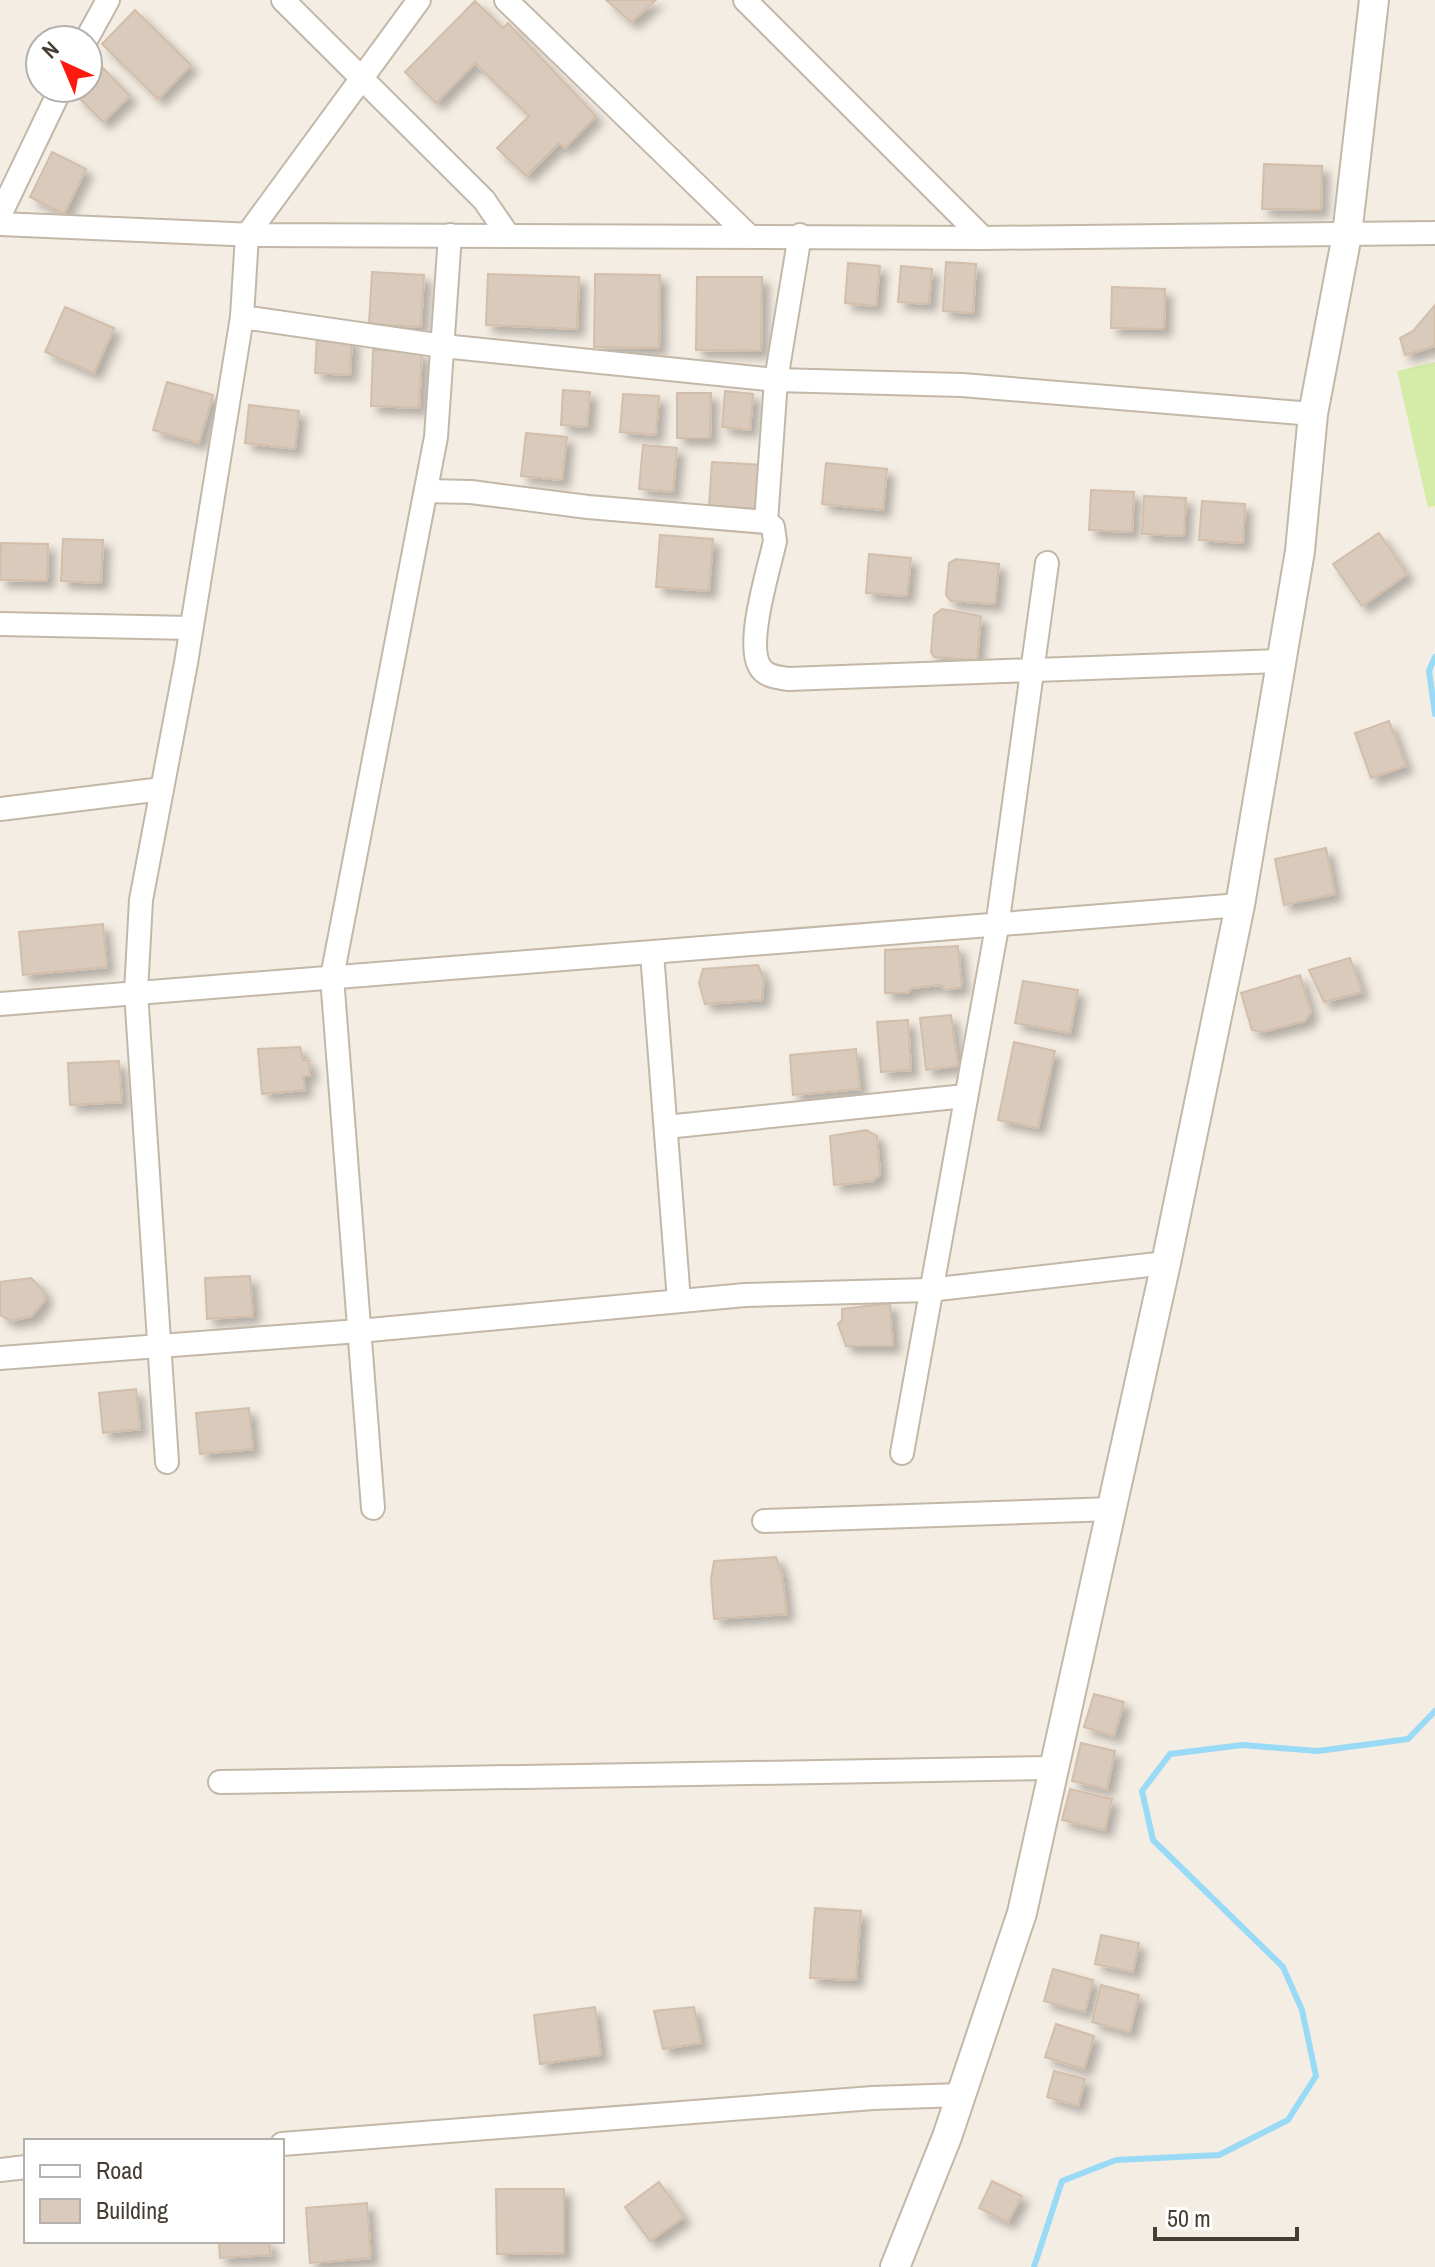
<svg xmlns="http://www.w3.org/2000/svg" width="1435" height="2267" font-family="'Archivo Narrow',sans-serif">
	<defs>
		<filter id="shadow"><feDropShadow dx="7" dy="7" stdDeviation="4" flood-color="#0004"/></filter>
	</defs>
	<rect width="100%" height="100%" fill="#f4ede3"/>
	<polygon fill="#d5eca8" points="1435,362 1435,506 1428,508 1397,371"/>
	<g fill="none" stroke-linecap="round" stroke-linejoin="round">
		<g stroke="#99daf7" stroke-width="6">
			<polyline points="1435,657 1429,671 1435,714"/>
			<polyline points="1034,2267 1062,2181 1116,2160 1219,2155 1288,2120 1316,2076 1302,2010 1283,1967 1153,1840 1142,1791 1170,1754 1242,1745 1318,1751 1408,1739 1435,1711"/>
		</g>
	</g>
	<g fill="#d9cabb" stroke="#d2beaa" stroke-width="2" filter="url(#shadow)">
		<polygon points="606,0 656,0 631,22"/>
		<polygon points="475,1 503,28 508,23 596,116 565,148 559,143 526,176 497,148 529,116 475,63 436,103 405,72"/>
		<polygon points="135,10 191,65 158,99 102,44"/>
		<polygon points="103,68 130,96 103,122 76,95 88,88 88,83"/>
		<polygon points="52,152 86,169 64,214 30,197"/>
		<polygon points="1264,164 1322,166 1321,210 1262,209"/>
		<polygon points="946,262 976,264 973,313 943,311"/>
		<polygon points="848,263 880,266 876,306 845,303"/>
		<polygon points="901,266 932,269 929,304 898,302"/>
		<polygon points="372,272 424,275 421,327 369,324"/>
		<polygon points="488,274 579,277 577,329 486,325"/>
		<polygon points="595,274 660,275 659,348 594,347"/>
		<polygon points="697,277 762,277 761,351 696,350"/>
		<polygon points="1112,287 1165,289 1164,329 1111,328"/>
		<polygon points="1435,305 1435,346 1405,355 1400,338 1413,331"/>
		<polygon points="65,307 114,328 94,373 45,352"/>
		<polygon points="317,336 352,338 350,375 315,373"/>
		<polygon points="373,350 422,352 419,408 371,406"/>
		<polygon points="167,382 213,395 199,443 153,430"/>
		<polygon points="563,390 590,392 587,427 561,425"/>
		<polygon points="725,391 753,394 750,430 722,427"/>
		<polygon points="677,393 711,393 710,438 677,438"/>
		<polygon points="623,394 659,396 656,435 620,432"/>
		<polygon points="249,405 299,411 295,449 245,443"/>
		<polygon points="526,433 567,437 562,480 521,476"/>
		<polygon points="643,445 677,448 673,492 639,489"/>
		<polygon points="712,462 763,465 760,509 709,506"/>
		<polygon points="826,463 887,469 883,510 822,504"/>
		<polygon points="1091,490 1134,492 1132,532 1089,530"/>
		<polygon points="1144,496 1186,498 1184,536 1142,534"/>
		<polygon points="1202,501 1245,504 1243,543 1199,540"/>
		<polygon points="1379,533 1407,574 1362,606 1333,564"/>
		<polygon points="660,535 713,539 709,591 656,587"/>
		<polygon points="63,539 103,540 101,583 61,581"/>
		<polygon points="1,543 48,544 47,581 0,580"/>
		<polygon points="869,554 911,558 907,596 866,593"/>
		<polygon points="956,559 999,564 995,604 951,601 946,595 949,563"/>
		<polygon points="942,609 981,616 977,660 934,657 931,652 934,615"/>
		<polygon points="1389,721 1406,766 1371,778 1355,733"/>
		<polygon points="1326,848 1335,894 1284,905 1275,859"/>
		<polygon points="103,924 107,967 23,975 19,932"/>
		<polygon points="958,946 962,987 946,990 940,985 912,988 907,993 885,993 885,950"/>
		<polygon points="1350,958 1362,992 1324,1002 1309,970"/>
		<polygon points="758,965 764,979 762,1000 705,1004 699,983 703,969"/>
		<polygon points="1300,975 1311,1012 1305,1021 1262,1032 1252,1030 1241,993"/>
		<polygon points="1023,981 1078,990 1070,1033 1015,1023"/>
		<polygon points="951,1015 958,1066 926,1070 920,1018"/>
		<polygon points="908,1020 911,1070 881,1072 877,1022"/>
		<polygon points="1014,1042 1055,1051 1038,1128 998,1120"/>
		<polygon points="300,1047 303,1060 309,1061 310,1076 303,1076 305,1090 262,1094 258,1049"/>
		<polygon points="856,1049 860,1089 793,1095 790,1055"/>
		<polygon points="119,1061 122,1102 70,1105 68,1063"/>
		<polygon points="866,1130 877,1136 880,1174 873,1181 834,1185 830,1136"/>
		<polygon points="250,1276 253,1316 207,1319 205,1278"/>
		<polygon points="31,1278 43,1290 45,1300 32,1316 11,1321 0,1315 0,1282"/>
		<polygon points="890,1303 893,1346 846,1346 838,1324 842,1320 842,1309"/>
		<polygon points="136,1389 140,1429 103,1433 99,1393"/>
		<polygon points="249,1408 253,1449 200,1454 196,1413"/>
		<polygon points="776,1557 782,1574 787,1614 714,1619 711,1579 714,1561"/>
		<polygon points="1094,1694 1124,1702 1114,1736 1084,1727"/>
		<polygon points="1081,1743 1115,1751 1107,1789 1072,1781"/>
		<polygon points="1070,1789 1112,1799 1105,1830 1062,1820"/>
		<polygon points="815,1908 861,1911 856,1980 810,1978"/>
		<polygon points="1101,1935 1139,1943 1133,1972 1095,1964"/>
		<polygon points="1053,1969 1093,1980 1085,2012 1044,2001"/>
		<polygon points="1101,1985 1139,1995 1130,2032 1092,2022"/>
		<polygon points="595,2007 601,2055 540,2064 534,2015"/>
		<polygon points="694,2007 701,2043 663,2049 654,2011"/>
		<polygon points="1056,2024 1094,2036 1084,2069 1045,2057"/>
		<polygon points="1054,2071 1085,2079 1078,2106 1047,2097"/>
		<polygon points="992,2181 1022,2196 1008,2222 979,2208"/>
		<polygon points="659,2182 684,2217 650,2241 625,2207"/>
		<polygon points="496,2189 564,2189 564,2253 497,2254"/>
		<polygon points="367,2203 371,2258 310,2263 306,2208"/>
		<polygon points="219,2241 269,2241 271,2255 220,2258"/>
	</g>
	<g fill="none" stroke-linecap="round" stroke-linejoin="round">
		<g stroke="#c3b7a8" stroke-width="26">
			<g id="minor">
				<polyline points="283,0 484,200 508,235"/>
				<polyline points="506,0 748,235"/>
				<polyline points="745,0 983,238"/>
				<polyline points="86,40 108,0"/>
				<polyline points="0,215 61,88"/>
				<polyline points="0,224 255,235 983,238 1435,233"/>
				<polyline points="242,317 443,346 776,380 962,385 1313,414"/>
				<path d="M426,491L471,492L588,507L766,522L773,527L775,541C769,569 745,644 760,667C766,677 778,677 788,679L1281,661"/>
				<polyline points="766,522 776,380 800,235"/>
				<polyline points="0,624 191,628"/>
				<polyline points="0,809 162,789"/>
				<polyline points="652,953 679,1301"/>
				<polyline points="0,1004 1240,905"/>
				<polyline points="666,1127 965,1096"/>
				<polyline points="0,1358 359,1331 745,1295 929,1290 1166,1263"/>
				<polyline points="902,1453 997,927 1047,563"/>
				<polyline points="167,1462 136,992 141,900 186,663 242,317 247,235 419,0"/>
				<polyline points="373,1508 332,977 436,437 450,235"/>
				<polyline points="764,1521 1113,1509"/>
				<polyline points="220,1782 1052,1768"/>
				<polyline points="282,2144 873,2098 961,2095"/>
				<polyline points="0,2170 26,2167"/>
			</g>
		</g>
		<g stroke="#c3b7a8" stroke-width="32">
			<polyline id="tertiary" points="895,2267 947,2137 1022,1913 1166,1263 1240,905 1300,551 1313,414 1347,235 1374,0"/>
		</g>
		<use href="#minor" stroke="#fff" stroke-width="22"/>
		<use href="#tertiary" stroke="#fff" stroke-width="28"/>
	</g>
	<rect x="24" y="2139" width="260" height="104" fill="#ffffff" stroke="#b5b1ad" stroke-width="2"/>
	<rect x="40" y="2165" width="40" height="12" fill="#ffffff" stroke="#b5b1ad" stroke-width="2"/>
	<text x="96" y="2179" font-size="24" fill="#463d33">Road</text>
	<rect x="40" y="2199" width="40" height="24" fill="#d9cabb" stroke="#b5b1ad" stroke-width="2"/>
	<text x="96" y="2219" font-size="24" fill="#463d33">Building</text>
	<g transform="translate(64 64) rotate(316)"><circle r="38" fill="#ffffff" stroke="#b5b1ad" stroke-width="2"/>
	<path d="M0-6L14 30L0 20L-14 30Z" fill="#ff1a0f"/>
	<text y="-12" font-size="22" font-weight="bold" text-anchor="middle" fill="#463d33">N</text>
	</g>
	<path d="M1155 2227v12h142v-12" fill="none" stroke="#463d33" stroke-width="4"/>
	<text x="1167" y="2227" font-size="24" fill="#463d33" stroke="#ffffff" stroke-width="6" paint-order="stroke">50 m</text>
</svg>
